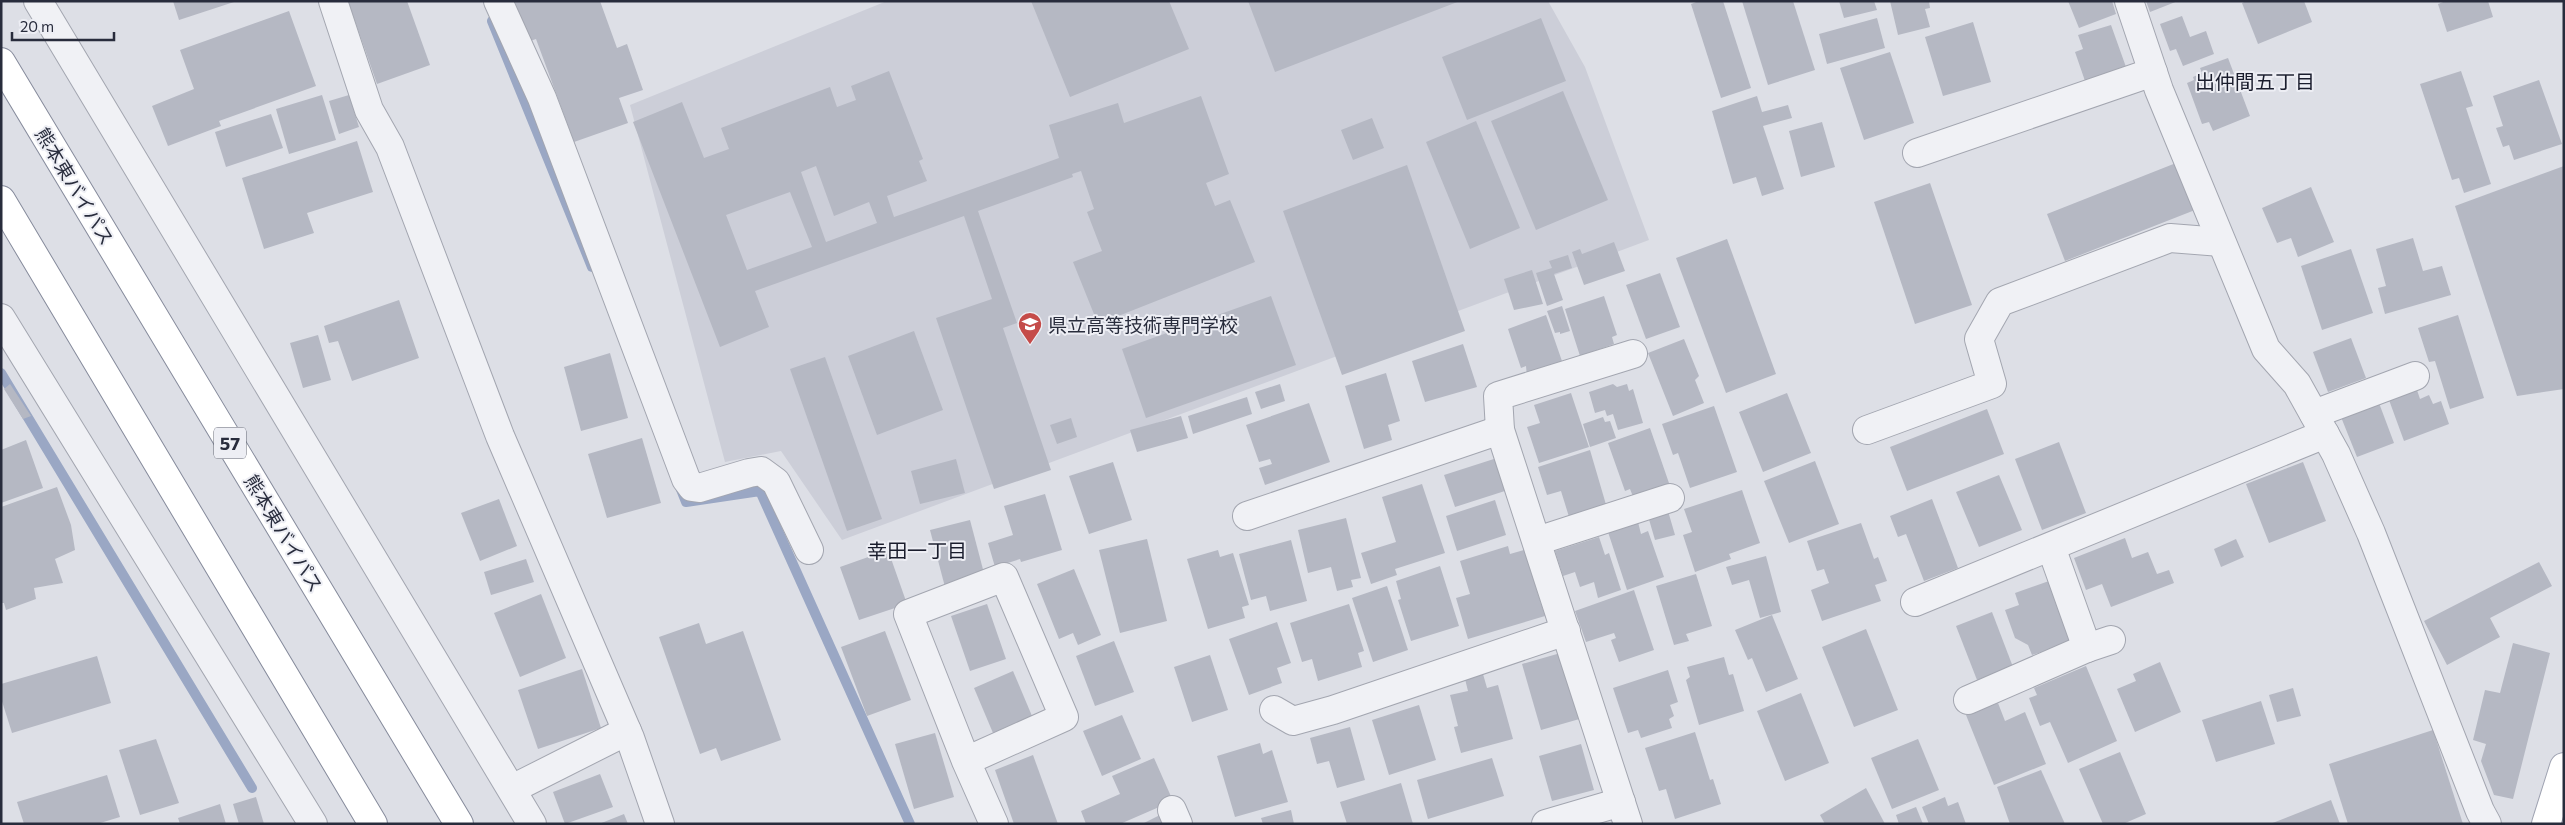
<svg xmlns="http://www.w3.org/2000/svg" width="2565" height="825" font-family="Commissioner,'Noto Sans JP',sans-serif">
	<rect width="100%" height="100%" fill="#dddfe6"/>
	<polygon fill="#ccced8" points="887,1 1548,1 1585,67 1649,240 842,540 781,451 725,462 630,105"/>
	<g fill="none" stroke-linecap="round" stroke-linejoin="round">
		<g stroke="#9aa7c4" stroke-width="10">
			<polyline points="492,21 592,267"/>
			<polyline points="1,373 252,788"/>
			<polyline points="680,487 686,502 760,491 910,824"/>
		</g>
	</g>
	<g fill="#b5b8c3" fill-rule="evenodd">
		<polygon points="173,1 234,1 234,2 179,20"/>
		<polygon points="348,1 407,1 430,65 377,84"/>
		<polygon points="512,1 600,1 617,48 627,44 643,90 619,98 628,123 574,142 536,39 527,42"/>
		<polygon points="1031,1 1169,1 1189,49 1070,97"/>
		<polygon points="1248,1 1460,1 1275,72"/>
		<polygon points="1699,1 1723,1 1751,88 1721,98 1691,4"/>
		<polygon points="1742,1 1793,1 1815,70 1768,85"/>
		<polygon points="1839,1 1874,1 1877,10 1844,18"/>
		<polygon points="1890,1 1929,1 1930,8 1925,9 1930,27 1898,35"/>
		<polygon points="2068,1 2112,1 2116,14 2079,28"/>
		<polygon points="2146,1 2178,1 2150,12"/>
		<polygon points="2246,1 2304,1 2312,22 2258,44 2242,3"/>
		<polygon points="2446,1 2488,1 2493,17 2447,32 2438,4"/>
		<polygon points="289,11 316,86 219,121 221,126 168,146 152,106 194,89 180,50"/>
		<polygon points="2182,16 2190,37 2206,31 2214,54 2183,66 2176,49 2170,51 2160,24"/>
		<polygon points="1541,18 1566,81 1467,120 1442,57"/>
		<polygon points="1877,18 1885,48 1827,64 1819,34"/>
		<polygon points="1973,22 1991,82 1943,96 1925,37"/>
		<polygon points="2111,25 2126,67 2085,81 2075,52 2083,49 2078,35"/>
		<polygon points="1890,52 1914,123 1864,140 1840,68"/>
		<polygon points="2228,58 2250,116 2213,131 2209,122 2202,124 2187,83 2194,80 2193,77 2202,73 2200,68"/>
		<path d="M889,71L923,159L919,161L927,181L887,196L894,217L1059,158L1049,125L1118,103L1124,123L1201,96L1229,174L1206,183L1215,206L1230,200L1255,262L1098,324L1073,262L1102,251L1087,212L1094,209L1081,171L1072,174L1073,177L978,211L1017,323L1003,328L1051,470L994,489L936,318L992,299L964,216L755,291L769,327L720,347L633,122L682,102L704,158L729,149L721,128L830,87L837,107L856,100L851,86ZM816,166L834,216L869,202L877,223L826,242L801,172ZM790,192L812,247L747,270L726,215Z"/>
		<polygon points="2461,71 2473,106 2466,108 2491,184 2464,193 2459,178 2452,180 2420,84"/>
		<polygon points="2539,80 2562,144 2514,160 2509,145 2503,147 2496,128 2503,126 2493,96"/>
		<polygon points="1563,91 1608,200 1536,230 1491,121"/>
		<polygon points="322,95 336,140 289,154 276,109"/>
		<polygon points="349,95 359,127 339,134 329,101"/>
		<polygon points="1757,96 1762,112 1788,105 1792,118 1763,126 1784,189 1762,196 1756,177 1733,184 1712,111"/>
		<polygon points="271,114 283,148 226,167 215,132"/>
		<polygon points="1372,118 1384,148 1353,160 1341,130"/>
		<polygon points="1476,121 1520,228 1470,249 1426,142"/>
		<polygon points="1822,122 1835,167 1801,177 1789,131"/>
		<polygon points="357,141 373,192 307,213 314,233 264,249 242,178"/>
		<polygon points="2176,163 2195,210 2065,261 2047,214"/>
		<polygon points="1407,165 1465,331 1342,375 1283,211"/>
		<polygon points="2564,166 2564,389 2517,396 2455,206"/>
		<polygon points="1930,183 1972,305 1915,324 1874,202"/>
		<polygon points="2311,187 2334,242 2298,257 2291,238 2277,243 2262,208"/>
		<polygon points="2413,238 2423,271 2442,266 2451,295 2385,314 2378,288 2386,286 2376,249"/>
		<polygon points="1727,239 1776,374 1726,393 1676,258"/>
		<polygon points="1614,242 1625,271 1584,285 1572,252 1580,249 1582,254"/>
		<polygon points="2351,249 2373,313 2322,330 2301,266"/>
		<polygon points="1568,255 1572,268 1554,274 1563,300 1547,306 1536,273 1552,268 1549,261"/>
		<polygon points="1532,270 1543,304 1514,310 1504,279"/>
		<polygon points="1660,273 1680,327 1646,339 1626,285"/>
		<polygon points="1271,296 1296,365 1146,418 1122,349"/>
		<polygon points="1604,296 1617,335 1612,337 1614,344 1580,356 1565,309"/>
		<polygon points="399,300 419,358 352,381 338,341 329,343 324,326"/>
		<polygon points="1562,306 1570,331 1560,334 1560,332 1555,333 1547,311"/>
		<polygon points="1546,315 1563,364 1527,377 1526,366 1521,368 1508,329"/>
		<polygon points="2458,315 2484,398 2450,409 2435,361 2429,362 2418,328"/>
		<polygon points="914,331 943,410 877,435 848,356"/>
		<polygon points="318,335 331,380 303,388 290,343"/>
		<polygon points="2351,338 2366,378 2328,392 2313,352"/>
		<polygon points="1684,339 1699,376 1695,380 1704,403 1673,416 1648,353"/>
		<polygon points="1463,344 1477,387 1425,402 1412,361"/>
		<polygon points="610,353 628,418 581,431 564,367"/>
		<polygon points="825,357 882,519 847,531 790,369"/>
		<polygon points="1386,373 1400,421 1388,425 1392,440 1364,449 1345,386"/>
		<polygon points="10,384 31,416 23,419 4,389"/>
		<polygon points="1280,384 1285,401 1261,409 1255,392"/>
		<polygon points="1613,384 1617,387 1627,384 1629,391 1633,389 1643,423 1618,430 1613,414 1607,416 1605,410 1595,413 1589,392"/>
		<polygon points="2417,390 2420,399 2429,395 2433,404 2441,401 2449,424 2404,441 2389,400"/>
		<polygon points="1571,393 1589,447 1539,463 1527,427 1540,423 1534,405"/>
		<polygon points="1787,393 1811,453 1763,472 1739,412"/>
		<polygon points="1247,397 1252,414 1193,434 1188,416"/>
		<polygon points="1309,403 1330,462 1265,485 1259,468 1272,464 1270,459 1259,462 1246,425"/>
		<polygon points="2379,403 2394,443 2357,457 2341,417"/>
		<polygon points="1714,406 1737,472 1690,488 1678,453 1673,455 1662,424"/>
		<polygon points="1987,409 2004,454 1907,491 1890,447"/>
		<polygon points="1181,416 1188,438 1137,452 1130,430"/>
		<polygon points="1603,417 1605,422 1610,421 1616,438 1590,447 1583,424"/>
		<polygon points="1071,418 1077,437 1057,444 1050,425"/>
		<polygon points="1650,428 1670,486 1634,499 1630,489 1625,491 1608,443"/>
		<polygon points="642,438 661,503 607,518 588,454"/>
		<polygon points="26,440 43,488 1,503 1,450"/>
		<polygon points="2059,442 2086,513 2042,530 2015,459"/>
		<polygon points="1590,450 1607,508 1570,520 1561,491 1547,495 1538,467"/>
		<polygon points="1497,458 1508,490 1455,507 1444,475"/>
		<polygon points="956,459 965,493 920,504 911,471"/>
		<polygon points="1815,461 1839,524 1789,543 1764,481"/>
		<polygon points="1113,462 1132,520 1089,534 1069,476"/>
		<polygon points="2303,462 2326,521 2269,543 2246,484"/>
		<polygon points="1999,475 2022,530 1979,547 1956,492"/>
		<polygon points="1422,484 1445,553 1395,569 1397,575 1371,584 1361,553 1396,542 1382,497"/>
		<polygon points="57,487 71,525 75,550 55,559 63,583 34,588 36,599 6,610 4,603 1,603 1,507"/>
		<polygon points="1742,490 1760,543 1729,554 1731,559 1695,572 1683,535 1692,532 1684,509"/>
		<polygon points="1045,494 1062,550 1021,562 1020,559 995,567 988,543 1013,535 1004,506"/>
		<polygon points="499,499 517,546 480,561 461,513"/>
		<polygon points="1932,499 1958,568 1924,581 1906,534 1898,537 1890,516"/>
		<polygon points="1495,500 1506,535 1457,551 1446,516"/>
		<polygon points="1668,511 1675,535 1655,540 1648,516"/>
		<polygon points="1346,518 1361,578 1351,580 1353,587 1337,591 1331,567 1308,573 1298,530"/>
		<polygon points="970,520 985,577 945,587 930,530"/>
		<polygon points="1638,522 1641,534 1648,531 1664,577 1627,590 1608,532"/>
		<polygon points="1861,523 1874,559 1878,557 1887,581 1875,585 1881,601 1822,621 1811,590 1829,583 1824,569 1817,571 1807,541"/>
		<polygon points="1599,537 1605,555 1609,553 1621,590 1598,598 1594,582 1580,587 1575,572 1563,576 1555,551"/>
		<polygon points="2125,538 2132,558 2148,552 2157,574 2169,570 2174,583 2111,607 2102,584 2086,590 2074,558"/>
		<polygon points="1147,539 1167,621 1120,633 1099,550"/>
		<polygon points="2236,539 2244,557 2221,567 2214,549"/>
		<polygon points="1291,540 1307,601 1270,611 1266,596 1251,600 1239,554"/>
		<polygon points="1508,546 1510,554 1524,550 1545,616 1468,639 1456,598 1470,594 1460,561"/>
		<polygon points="888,550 907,604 859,620 840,567"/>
		<polygon points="1218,550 1220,557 1233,553 1249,605 1242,607 1245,618 1208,629 1187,559"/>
		<polygon points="1766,556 1781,612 1760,618 1749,580 1732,585 1726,567"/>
		<polygon points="526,559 534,582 491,595 484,572"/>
		<polygon points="2539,562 2552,586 2490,618 2500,637 2447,665 2424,621"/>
		<polygon points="1440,566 1459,626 1411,641 1398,600 1401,599 1396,581"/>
		<polygon points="1074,569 1101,635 1078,645 1073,633 1059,639 1037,584"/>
		<polygon points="1696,574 1712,626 1686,634 1689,641 1674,645 1656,586"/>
		<polygon points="2049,581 2070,643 2032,655 2028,645 2015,638 2005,610 2019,605 2015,593"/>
		<polygon points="1387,586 1408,650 1373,662 1352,598"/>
		<polygon points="1634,590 1654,650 1619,662 1611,640 1616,638 1614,633 1586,642 1575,611"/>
		<polygon points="541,594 566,658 520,677 494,613"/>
		<polygon points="987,604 1006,659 970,671 951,616"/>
		<polygon points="1349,604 1364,651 1358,653 1362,667 1318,681 1312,659 1302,662 1290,623"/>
		<polygon points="1992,612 2013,667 1977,680 1956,626"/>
		<polygon points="1772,615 1798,679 1766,692 1752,658 1748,660 1735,630"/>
		<polygon points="1277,622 1291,663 1277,668 1282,683 1249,695 1229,639"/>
		<polygon points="699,623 706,644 743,631 781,740 721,761 716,748 700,754 659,637"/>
		<polygon points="1866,629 1898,710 1854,727 1822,647"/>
		<polygon points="885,631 911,700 867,716 841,647"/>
		<polygon points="1114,641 1134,692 1095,706 1076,656"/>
		<polygon points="2513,643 2550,653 2513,799 2494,795 2481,761 2486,744 2473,740 2485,690 2500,693"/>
		<polygon points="1564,652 1583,718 1541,730 1522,664"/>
		<polygon points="1210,655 1228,710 1192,722 1174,667"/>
		<polygon points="97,656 111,703 12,733 1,698 1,684"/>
		<polygon points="1724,657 1729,675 1733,674 1744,711 1699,725 1686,680 1690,677 1687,667"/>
		<polygon points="2160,662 2181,712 2135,732 2117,689 2136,681 2133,674"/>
		<polygon points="2086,666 2117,741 2068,763 2050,722 2040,726 2029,698 2037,695 2034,688"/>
		<polygon points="582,669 601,728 538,749 518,690"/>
		<polygon points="1668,670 1678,702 1670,705 1674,716 1669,719 1672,728 1641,738 1638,730 1628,733 1613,688"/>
		<polygon points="1013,671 1032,716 993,733 974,688"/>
		<polygon points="1483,674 1487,688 1498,685 1513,739 1461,753 1454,727 1458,726 1450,695 1468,691 1465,679"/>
		<polygon points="2293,688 2301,716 2277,722 2269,695"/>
		<polygon points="1801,693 1829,763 1785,781 1757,711"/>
		<polygon points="2261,701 2275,744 2216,762 2202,720"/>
		<polygon points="1998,703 2005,721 2025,712 2046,764 1994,785 1966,715"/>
		<polygon points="1419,705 1436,760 1389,775 1372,720"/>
		<polygon points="1122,715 1141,759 1102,776 1083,731"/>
		<polygon points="1350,727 1365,780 1337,788 1329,761 1317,764 1310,738"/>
		<polygon points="2433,730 2463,824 2348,824 2329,764"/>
		<polygon points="1695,732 1710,780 1713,779 1721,804 1675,819 1666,789 1659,791 1645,748"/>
		<polygon points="935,733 954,797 914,809 895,744"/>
		<polygon points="156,739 179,803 140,815 119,750"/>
		<polygon points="1918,739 1939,790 1892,809 1871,758"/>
		<polygon points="1260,743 1263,754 1272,750 1288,802 1235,817 1217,756"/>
		<polygon points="1581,744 1594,790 1552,801 1539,756"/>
		<polygon points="2120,752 2146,814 2123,824 2103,824 2079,769"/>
		<polygon points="1033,755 1058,824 1014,824 995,770"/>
		<polygon points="1154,758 1173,801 1120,824 1086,824 1081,811 1120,794 1112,776"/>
		<polygon points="1492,758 1504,796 1428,819 1417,780"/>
		<polygon points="2041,770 2065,824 2010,824 1997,787"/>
		<polygon points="600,774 613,807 565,824 553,792"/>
		<polygon points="107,775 120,817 97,824 24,824 17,802"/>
		<polygon points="1401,783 1413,824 1347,824 1340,802"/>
		<polygon points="1866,788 1885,824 1825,824 1820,815"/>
		<polygon points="256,797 264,824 239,824 233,804"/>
		<polygon points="1945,797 1948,806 1958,802 1966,824 1929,824 1922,807"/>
		<polygon points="2331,800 2340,824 2270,824"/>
		<polygon points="220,804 226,824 180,824 178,818"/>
		<polygon points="1916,807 1923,824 1899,824 1896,815"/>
		<polygon points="1291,810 1294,824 1263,824 1261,818"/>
		<polygon points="624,814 628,824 599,824"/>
		<polygon points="1162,814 1166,824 1142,824"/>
	</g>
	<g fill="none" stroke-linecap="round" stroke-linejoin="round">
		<g stroke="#a3a6b0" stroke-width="30">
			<g id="minor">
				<polyline points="38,1 532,824"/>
				<polyline points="333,1 369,110 390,147 500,436 630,738 660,824"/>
				<polyline points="498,1 542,98 686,479 692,487 699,488 749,473 761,471 776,482 809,550"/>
				<polyline points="2129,1 2159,90 2266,349 2297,384 2336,454 2371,533 2480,811 2487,824"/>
				<polyline points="1917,153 2153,72"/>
				<polyline points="1,318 313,824"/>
				<polyline points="2314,414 2415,376"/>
				<polyline points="1867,430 1992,384 1979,339 2000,302 2170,238 2221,242"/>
				<polyline points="1247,516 1500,430"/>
				<polyline points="1537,541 1670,498"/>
				<polyline points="2051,547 2087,648"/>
				<polyline points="1915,602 2325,434"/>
				<polyline points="1968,700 2087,648 2111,640"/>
				<polyline points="1274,710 1293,721 1333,710 1566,631"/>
				<polyline points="966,761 1064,717 1004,577 908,614 966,761 994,824"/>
				<polyline points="512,789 627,731"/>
				<polyline points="1172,810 1178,824"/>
				<polyline points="1546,824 1621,802"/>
				<polyline points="1628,824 1500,430 1498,396 1633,354"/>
			</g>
		</g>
		<g stroke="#9ea2b1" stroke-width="30">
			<polyline id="major" points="2546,824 2564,767"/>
		</g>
		<g stroke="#868b9c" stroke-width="30">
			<g id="highway">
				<polyline points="1,62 459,824"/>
				<polyline points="1,200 373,824"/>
			</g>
		</g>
		<use href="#minor" stroke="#f0f1f5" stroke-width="28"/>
		<use href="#major" stroke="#fff" stroke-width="28"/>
		<use href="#highway" stroke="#fff" stroke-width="28"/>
	</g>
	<defs>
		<g id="school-pin" transform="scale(1.25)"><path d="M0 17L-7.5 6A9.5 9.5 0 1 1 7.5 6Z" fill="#c54b49" stroke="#edeef4"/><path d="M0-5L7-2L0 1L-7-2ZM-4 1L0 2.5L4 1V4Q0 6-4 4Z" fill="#fff"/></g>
	</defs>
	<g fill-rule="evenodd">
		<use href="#school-pin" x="1030" y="324"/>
	</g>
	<g text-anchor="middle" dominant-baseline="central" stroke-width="4" stroke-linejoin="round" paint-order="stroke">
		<rect fill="#edeef4" stroke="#636673" stroke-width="1" x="214" y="427.5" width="32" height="31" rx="4"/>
		<g font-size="18" font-weight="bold" fill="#282c3c">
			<text x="230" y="443">57</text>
		</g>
		<g font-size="19" fill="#282c3c" stroke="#edeef4">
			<text transform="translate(75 186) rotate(59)">熊本東バイパス</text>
			<text transform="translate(284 533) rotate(59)">熊本東バイパス</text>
		</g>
		<g font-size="19" fill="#282c3c" stroke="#edeef4" text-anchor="start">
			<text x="1048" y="324">県立高等技術専門学校</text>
		</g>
		<g font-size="20" fill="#1a1d2d" stroke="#edeef4">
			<text x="2255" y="81">出仲間五丁目</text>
			<text x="917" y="550">幸田一丁目</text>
		</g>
	</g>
	<rect width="2565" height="825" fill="none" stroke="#282c3c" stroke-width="5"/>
	<path d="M12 32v8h102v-8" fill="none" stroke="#282c3c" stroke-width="2.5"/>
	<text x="20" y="32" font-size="15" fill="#282c3c" stroke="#edeef4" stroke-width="4" paint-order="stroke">20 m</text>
</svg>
